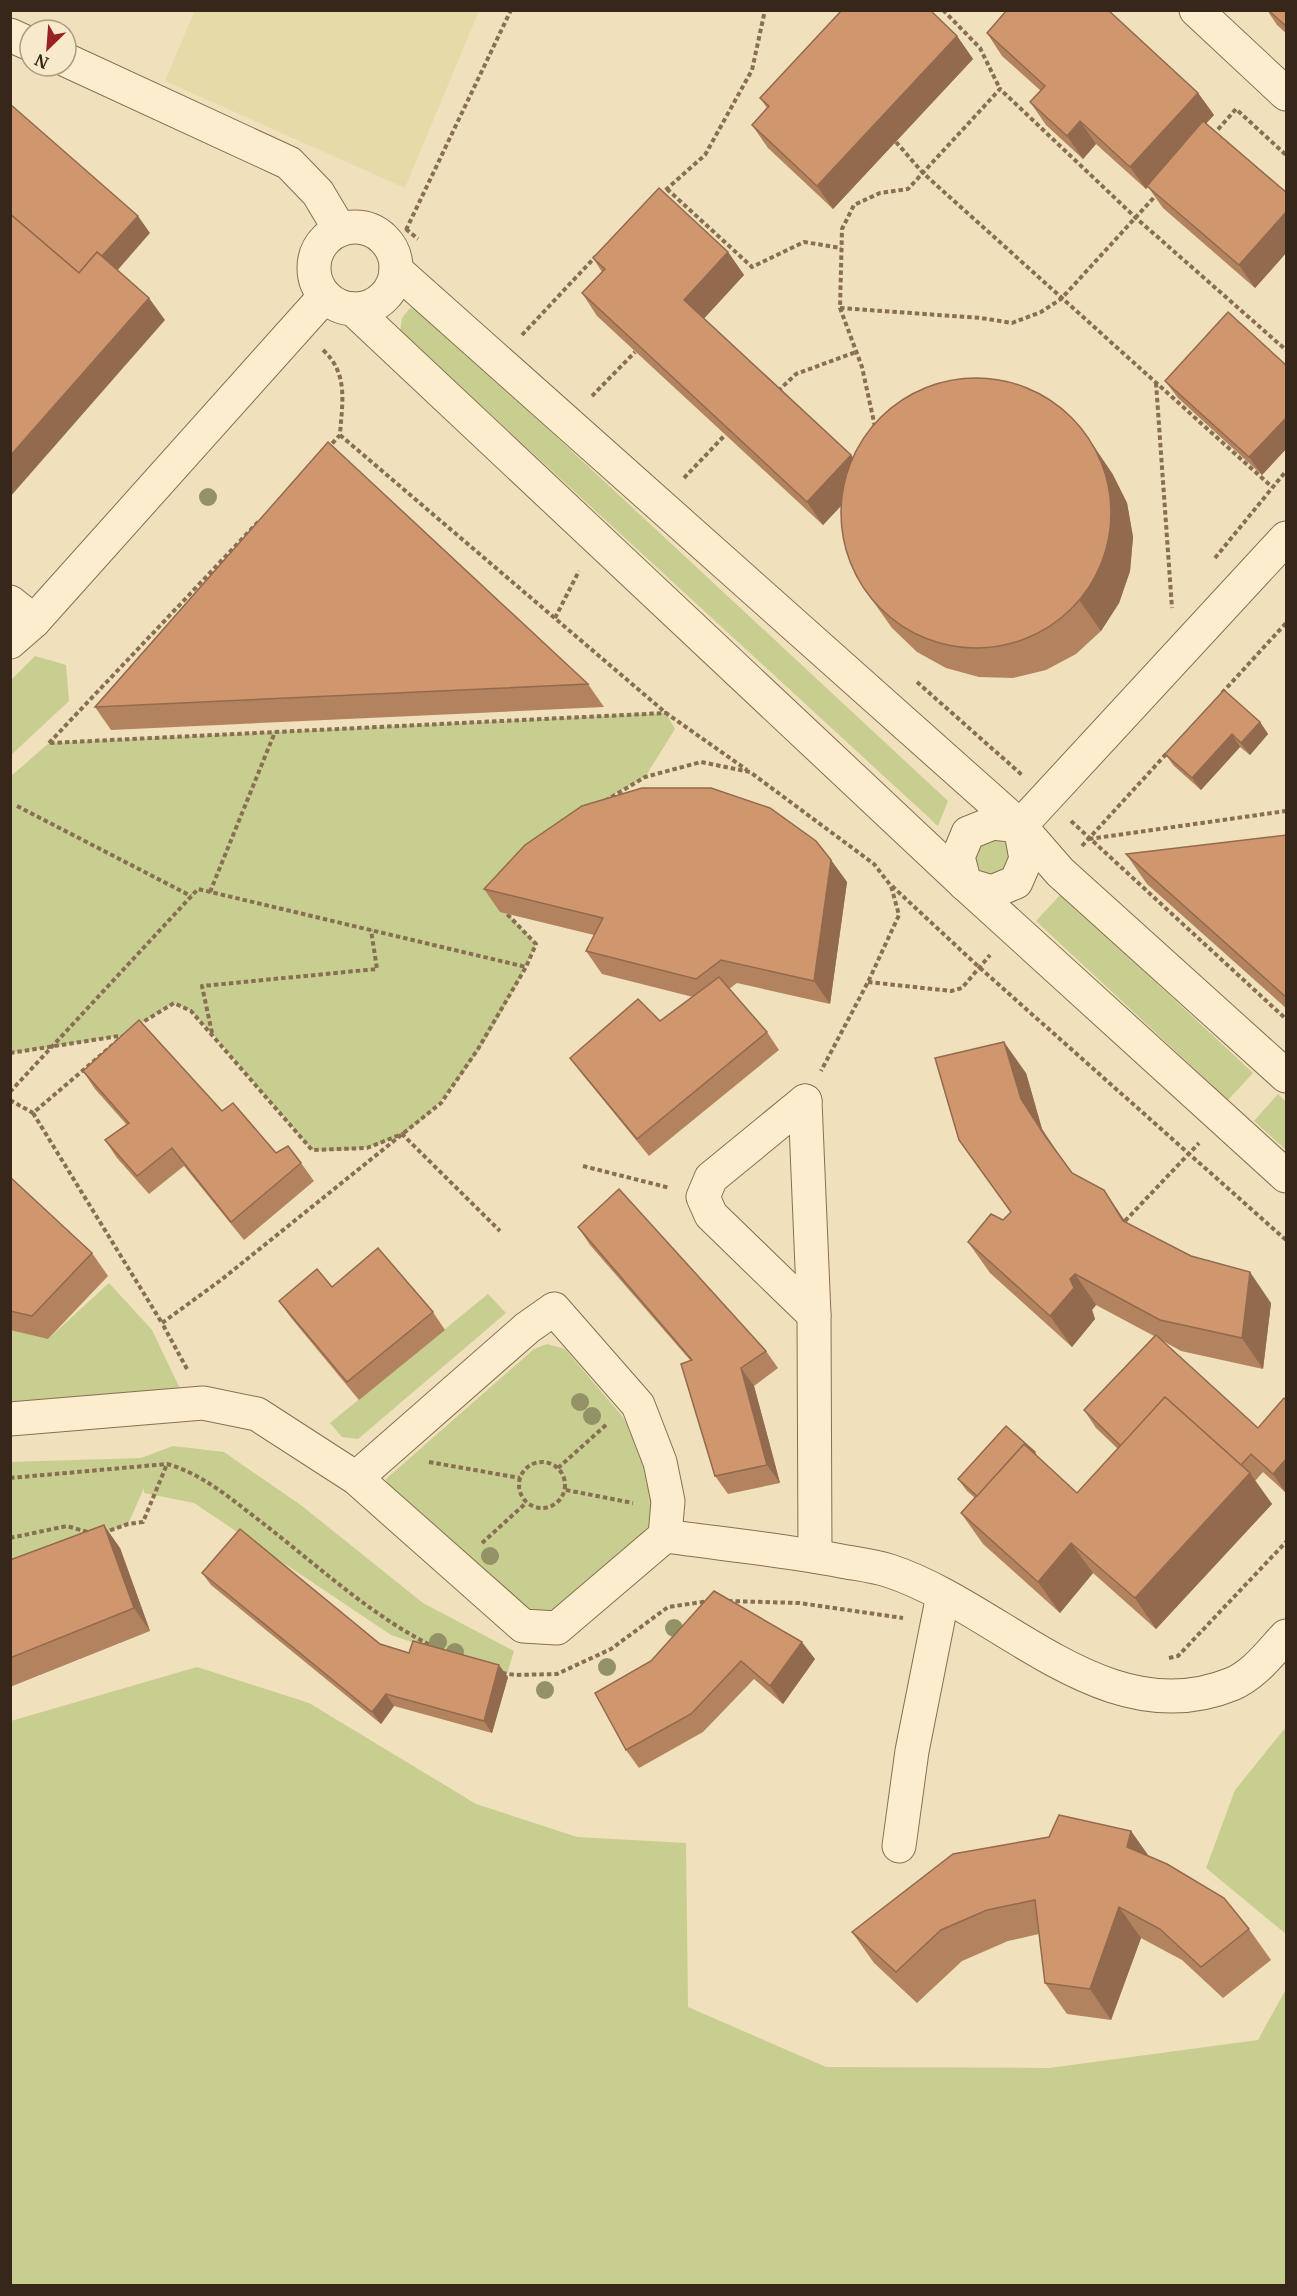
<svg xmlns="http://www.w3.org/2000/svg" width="1297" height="2296" font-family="Merriweather,serif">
	<rect width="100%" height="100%" fill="#f0e0bb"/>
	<polygon fill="#e6dba8" points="195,10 479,10 479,11 405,188 165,81"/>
	<g fill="#c7ce8f">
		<polygon points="410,308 420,310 948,801 938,826 400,331 402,318"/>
		<polygon points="35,656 66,665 69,701 11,755 11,680"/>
		<path d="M666,713L675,729L645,777L611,796L558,846L507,913L536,944C511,1000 456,1104 402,1134C374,1150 343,1152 312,1150L212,1033L191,1011L174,1003L120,1036L11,1053V776L49,743Z"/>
		<polygon points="1004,834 1019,864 984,885 966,849"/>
		<polygon points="1061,894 1253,1073 1228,1100 1036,921"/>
		<polygon points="1278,1094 1286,1102 1286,1150 1254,1121"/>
		<polygon points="109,1283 152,1330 183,1395 11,1406 11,1330 48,1339"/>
		<polygon points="488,1294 506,1313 358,1439 342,1437 330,1423"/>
		<polygon points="547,1344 565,1349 622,1416 643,1448 658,1514 645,1537 553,1616 528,1616 389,1492 386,1479 534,1349"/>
		<polygon points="173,1446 224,1452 302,1506 423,1603 514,1651 507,1674 391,1635 194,1503 144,1493 144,1488 128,1524 10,1571 10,1462 141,1458"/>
		<polygon points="197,1667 309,1703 476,1804 577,1837 686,1843 688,2007 826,2067 1049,2068 1258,2040 1286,1989 1286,2285 11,2285 11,1721"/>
		<polygon points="1286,1727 1286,1934 1206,1868 1235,1790"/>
	</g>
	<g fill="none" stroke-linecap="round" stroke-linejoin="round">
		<g stroke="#886f54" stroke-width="35">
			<g id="minor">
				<polyline points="1196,10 1286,94"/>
				<polyline points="10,35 30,44"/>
				<polyline points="66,60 289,163 318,193 340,230"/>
				<circle cx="355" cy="268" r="41"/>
				<polyline points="396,270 1020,826 1060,872 1286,1076"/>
				<polyline points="353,309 965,884 1286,1176"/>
				<polyline points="10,602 34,621 10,642"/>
				<polyline points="34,621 325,296"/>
				<polygon points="993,823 1020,826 1026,859 1016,882 992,892 965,884 958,857 968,833"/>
				<polyline points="1020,826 1286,538"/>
				<polyline points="805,1101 814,1315 815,1556"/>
				<polyline points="805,1101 711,1178 703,1197 711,1215 814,1315"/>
				<polyline points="10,1419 203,1403 257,1414 356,1478 523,1626 557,1628 665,1536 668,1501 660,1462 638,1405 554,1309 527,1328 356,1478"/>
				<path d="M665,1536C723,1544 783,1550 841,1561C857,1564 875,1566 890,1571C1002,1608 1106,1736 1232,1684C1254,1675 1270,1653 1286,1636"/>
				<polyline points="899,1846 912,1751 943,1595"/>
			</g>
		</g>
		<g stroke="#886f54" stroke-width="4" stroke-dasharray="4.5 3" stroke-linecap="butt">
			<polyline points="943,10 980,48 1000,89"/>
			<polyline points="1213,135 1236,109 1286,155"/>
			<polyline points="896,142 923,173 1272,487"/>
			<polyline points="667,189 752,267 804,242 841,248"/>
			<polyline points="660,195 705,155 752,70 765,10"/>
			<polyline points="406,229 418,239"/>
			<polyline points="406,230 511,10"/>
			<polyline points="840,308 981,318 1012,323 1041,312 1061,299 1158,193"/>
			<polyline points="522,335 596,256"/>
			<path d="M323,350C349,374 342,403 340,435L328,448"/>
			<polyline points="1156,383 1172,608"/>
			<polyline points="778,391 796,374 856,352"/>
			<polyline points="592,396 635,352"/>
			<polyline points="875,427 862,367 840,308 842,229 854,205 880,193 908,189 1000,89 1136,218 1286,350"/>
			<polyline points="340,435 666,713 747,770"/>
			<polyline points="684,478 725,435"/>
			<polyline points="1215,558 1286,471"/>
			<polyline points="555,618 579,571"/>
			<polyline points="917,682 1022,775"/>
			<polyline points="1222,693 1286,623"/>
			<polyline points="49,743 259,521"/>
			<polyline points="50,743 666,713"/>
			<polyline points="605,801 645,777 701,762 750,772 874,864 891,886 899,915 868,982 821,1071"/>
			<polyline points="17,806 191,896"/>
			<polyline points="1071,821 1286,1019"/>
			<polyline points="1089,839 1286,811"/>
			<polyline points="1082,846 1168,752"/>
			<polyline points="892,886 980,968 1286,1240"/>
			<polyline points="210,892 275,732"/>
			<polyline points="868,982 951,991 962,988 990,955"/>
			<polyline points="138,1025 174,1003 191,1011 312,1150 367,1148 402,1134 500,1231"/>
			<polyline points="212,1033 202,986 377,969 371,930"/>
			<polyline points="10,1053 119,1036"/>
			<polyline points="10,1092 198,889 526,967"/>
			<polyline points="10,1100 33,1113 129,1031"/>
			<polyline points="33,1113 162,1323"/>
			<polyline points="583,1166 670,1188"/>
			<polyline points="1125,1221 1199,1143"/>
			<polyline points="187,1369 162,1323 221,1280 441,1103 478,1049 526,967 536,944 507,914"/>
			<circle cx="542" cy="1485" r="23"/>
			<polyline points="429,1462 520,1478"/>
			<polyline points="558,1468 607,1424"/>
			<path d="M10,1478L167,1464C203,1474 231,1499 260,1521C316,1564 371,1616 434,1647"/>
			<polyline points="566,1490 633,1503"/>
			<polyline points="103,1533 128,1524 143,1522 167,1464"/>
			<polyline points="10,1538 67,1526 91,1533"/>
			<polyline points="482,1543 526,1503"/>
			<polyline points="728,1601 799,1603 903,1618"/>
			<polyline points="1169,1658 1178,1656 1286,1542"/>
			<polyline points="502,1673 515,1675 557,1674 611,1649 668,1607 709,1601"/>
		</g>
		<use href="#minor" stroke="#fbedce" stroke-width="33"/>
	</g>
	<g fill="#939266">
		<circle cx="208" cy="497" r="9"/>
		<circle cx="580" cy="1402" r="9"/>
		<circle cx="592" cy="1416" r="9"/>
		<circle cx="490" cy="1556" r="9"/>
		<circle cx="674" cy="1628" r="9"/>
		<circle cx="438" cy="1642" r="9"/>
		<circle cx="455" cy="1652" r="9"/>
		<circle cx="607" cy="1667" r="9"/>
		<circle cx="545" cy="1690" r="9"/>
	</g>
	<g fill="#b3825f">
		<polygon points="1267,10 1287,10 1287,34 1277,25"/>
		<polygon points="987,33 1198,93 1214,115 1206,123 1287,193 1287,252 1255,288 1163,208 1148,187 1146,189 1096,144 1083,159 1046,125 1030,102 1041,91 1002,56"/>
		<polygon points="957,36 973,59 833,209 768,148 752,125 767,108 760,98"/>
		<polygon points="728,252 744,275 704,318 853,457 1112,473 1127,503 1133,537 1130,571 1119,603 1101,631 1076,654 1046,670 1013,678 979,677 946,668 917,652 892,628 870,597 841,506 823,525 597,316 582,293 602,272 593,258"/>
		<polygon points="1287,366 1287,448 1262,475 1178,398 1165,381"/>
		<polygon points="588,684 604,707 111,730 95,707"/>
		<polygon points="1260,722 1268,734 1250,755 1240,747 1201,790 1174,766 1165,754"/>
		<polygon points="1287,835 1287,1009 1147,884 1126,854"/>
		<polygon points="831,860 847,882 830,1004 737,983 729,989 767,1032 779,1050 649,1156 583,1075 570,1058 660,1021 693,997 602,974 586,951 594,935 500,912 484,889"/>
		<polygon points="83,1071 222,1111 276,1153 301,1163 314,1181 244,1240 184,1166 149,1194 117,1158 105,1140 127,1125 95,1089"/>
		<polygon points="1026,1073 1042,1129 1058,1153 1072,1173 1126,1222 1271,1303 1263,1369 1181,1351 1163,1341 1258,1428 1287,1401 1287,1490 1285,1492 1263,1472 1255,1481 1272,1504 1156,1629 1093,1573 1060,1613 983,1544 961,1513 975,1498 967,1491 958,1479 1035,1452 1038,1457 1077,1493 1118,1449 1096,1428 1084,1410 1154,1336 1096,1305 1092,1310 1095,1319 1072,1347 990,1273 968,1242 1003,1220 1011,1213"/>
		<polygon points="10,1177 92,1253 108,1276 48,1339 10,1330"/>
		<polygon points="578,1227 766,1351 778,1368 754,1386 780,1483 728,1494 715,1476 690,1360 590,1245"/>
		<polygon points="332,1287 433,1312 445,1330 359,1400 292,1319 279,1301"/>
		<polygon points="120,1548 150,1631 10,1687 10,1560"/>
		<polygon points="202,1573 380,1644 409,1653 508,1677 492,1733 394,1706 381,1724 211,1585"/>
		<polygon points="815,1659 783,1704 754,1679 703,1732 639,1768 626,1750 651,1661"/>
		<polygon points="1131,1831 1149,1857 1249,1929 1271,1960 1223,1998 1182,1960 1141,1938 1111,2020 1067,2014 1045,1983 1039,1934 1008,1941 962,1961 917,2003 874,1963 852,1932"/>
	</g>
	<g fill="#926a4e">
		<polygon points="957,36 973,59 833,209 817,186"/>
		<polygon points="1198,93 1214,115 1146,189 1130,167"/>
		<polygon points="1080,121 1096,144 1083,159 1067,136"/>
		<polygon points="1287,211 1287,252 1255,288 1239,265"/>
		<polygon points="138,216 150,233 95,296 82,278"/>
		<polygon points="728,252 744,275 700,323 684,300"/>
		<polygon points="149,298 165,320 10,497 10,456"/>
		<polygon points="1287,417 1287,448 1262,475 1249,457"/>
		<polygon points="1091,442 1112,473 1127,503 1133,537 1130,571 1119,603 1101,631 1079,600"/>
		<polygon points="851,455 867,478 823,525 807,502"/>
		<polygon points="1260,722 1268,734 1250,755 1241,743"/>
		<polygon points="1232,734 1240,747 1201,790 1192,778"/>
		<polygon points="831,860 847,882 830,1004 814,981"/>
		<polygon points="1004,1042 1026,1073 1042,1129 1067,1167 1021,1099"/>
		<polygon points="1104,1190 1125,1221 1144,1251 1123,1221"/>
		<polygon points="1250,1272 1271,1303 1263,1369 1242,1338"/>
		<polygon points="1075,1274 1096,1305 1092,1310 1095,1319 1072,1347 1050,1316 1070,1279"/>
		<polygon points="741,1368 754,1386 780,1483 767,1465"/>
		<polygon points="1287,1458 1287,1490 1285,1492 1273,1474"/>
		<polygon points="1250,1473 1272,1504 1156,1629 1135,1598"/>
		<polygon points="104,1525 120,1548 150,1631 134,1608"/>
		<polygon points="1071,1543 1093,1573 1060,1613 1038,1582"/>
		<polygon points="802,1642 815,1659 783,1704 770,1686"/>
		<polygon points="499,1665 508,1677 492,1733 484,1721"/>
		<polygon points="386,1694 394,1706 381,1724 372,1712"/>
		<polygon points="1131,1831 1153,1862 1127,1847"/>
		<polygon points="1119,1907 1141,1938 1111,2020 1090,1989"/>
	</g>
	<g fill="#d0976f" stroke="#926a4e" stroke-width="1.5">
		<polygon points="842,10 930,10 957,36 817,186 752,125 769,106 760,98"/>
		<polygon points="1007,10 1108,10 1198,93 1130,167 1080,121 1067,136 1030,102 1045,86 987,33"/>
		<polygon points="1268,10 1287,10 1287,27"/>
		<polygon points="10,104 138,216 102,256 97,252 79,273 10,214"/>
		<polygon points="1203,121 1287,193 1287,211 1239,265 1147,186"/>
		<polygon points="659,188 728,252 684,300 851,455 807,502 582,293 605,269 593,258"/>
		<polygon points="10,214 79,273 97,252 149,298 10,456"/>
		<polygon points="1228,312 1287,366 1287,417 1249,457 1165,381"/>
		<circle cx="976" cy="513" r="135"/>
		<polygon points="328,442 588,684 95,707"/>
		<polygon points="1224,690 1260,722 1241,743 1232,734 1192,778 1165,754"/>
		<polygon points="642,788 711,788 770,808 816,841 831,860 814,981 721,960 696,979 586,951 603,918 484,889 525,845 582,806"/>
		<polygon points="1287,835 1287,998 1126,854"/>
		<polygon points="719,977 767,1032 637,1139 570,1058 638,999 660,1021"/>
		<polygon points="139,1020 222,1111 233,1103 276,1153 288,1146 301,1163 231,1222 172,1148 137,1176 105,1140 129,1123 83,1071"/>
		<polygon points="1004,1042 1021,1099 1045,1136 1072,1173 1104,1190 1123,1221 1191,1256 1250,1272 1242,1338 1160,1320 1075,1274 1070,1279 1074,1288 1050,1316 968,1242 991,1214 1003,1220 1011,1212 959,1140 935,1058"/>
		<polygon points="10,1177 92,1253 32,1316 10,1311"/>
		<polygon points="619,1189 766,1351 741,1368 767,1465 715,1476 681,1364 692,1360 578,1227"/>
		<polygon points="378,1248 433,1312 347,1382 279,1301 317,1269 332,1287"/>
		<polygon points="1156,1335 1258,1428 1284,1398 1287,1401 1287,1458 1273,1474 1251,1454 1241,1465 1165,1397 1121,1446 1084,1410"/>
		<polygon points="1165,1397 1250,1473 1135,1598 1071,1543 1038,1582 961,1513 1024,1444 1077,1493"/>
		<polygon points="1006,1426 1035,1452 1034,1453 1024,1444 977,1496 958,1479"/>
		<polygon points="104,1525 134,1608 10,1658 10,1560"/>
		<polygon points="240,1529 380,1644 409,1653 413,1641 499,1665 484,1721 386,1694 372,1712 202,1573"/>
		<polygon points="714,1591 802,1642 770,1686 741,1661 691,1714 626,1750 595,1693 651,1661"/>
		<polygon points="1059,1815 1131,1831 1127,1847 1167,1864 1224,1898 1249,1929 1201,1967 1160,1929 1119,1907 1090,1989 1045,1983 1035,1900 987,1910 941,1930 896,1972 852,1932 953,1854 1049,1837"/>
	</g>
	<rect width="1297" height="2296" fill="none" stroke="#36271a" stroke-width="24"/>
	<g transform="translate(48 48) rotate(205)"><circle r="28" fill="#f7eacb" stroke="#aa9c84" stroke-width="1.5"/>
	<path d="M0-4.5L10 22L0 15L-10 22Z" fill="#9a2123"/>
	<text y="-9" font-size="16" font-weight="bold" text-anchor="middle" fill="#36271a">N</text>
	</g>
</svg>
